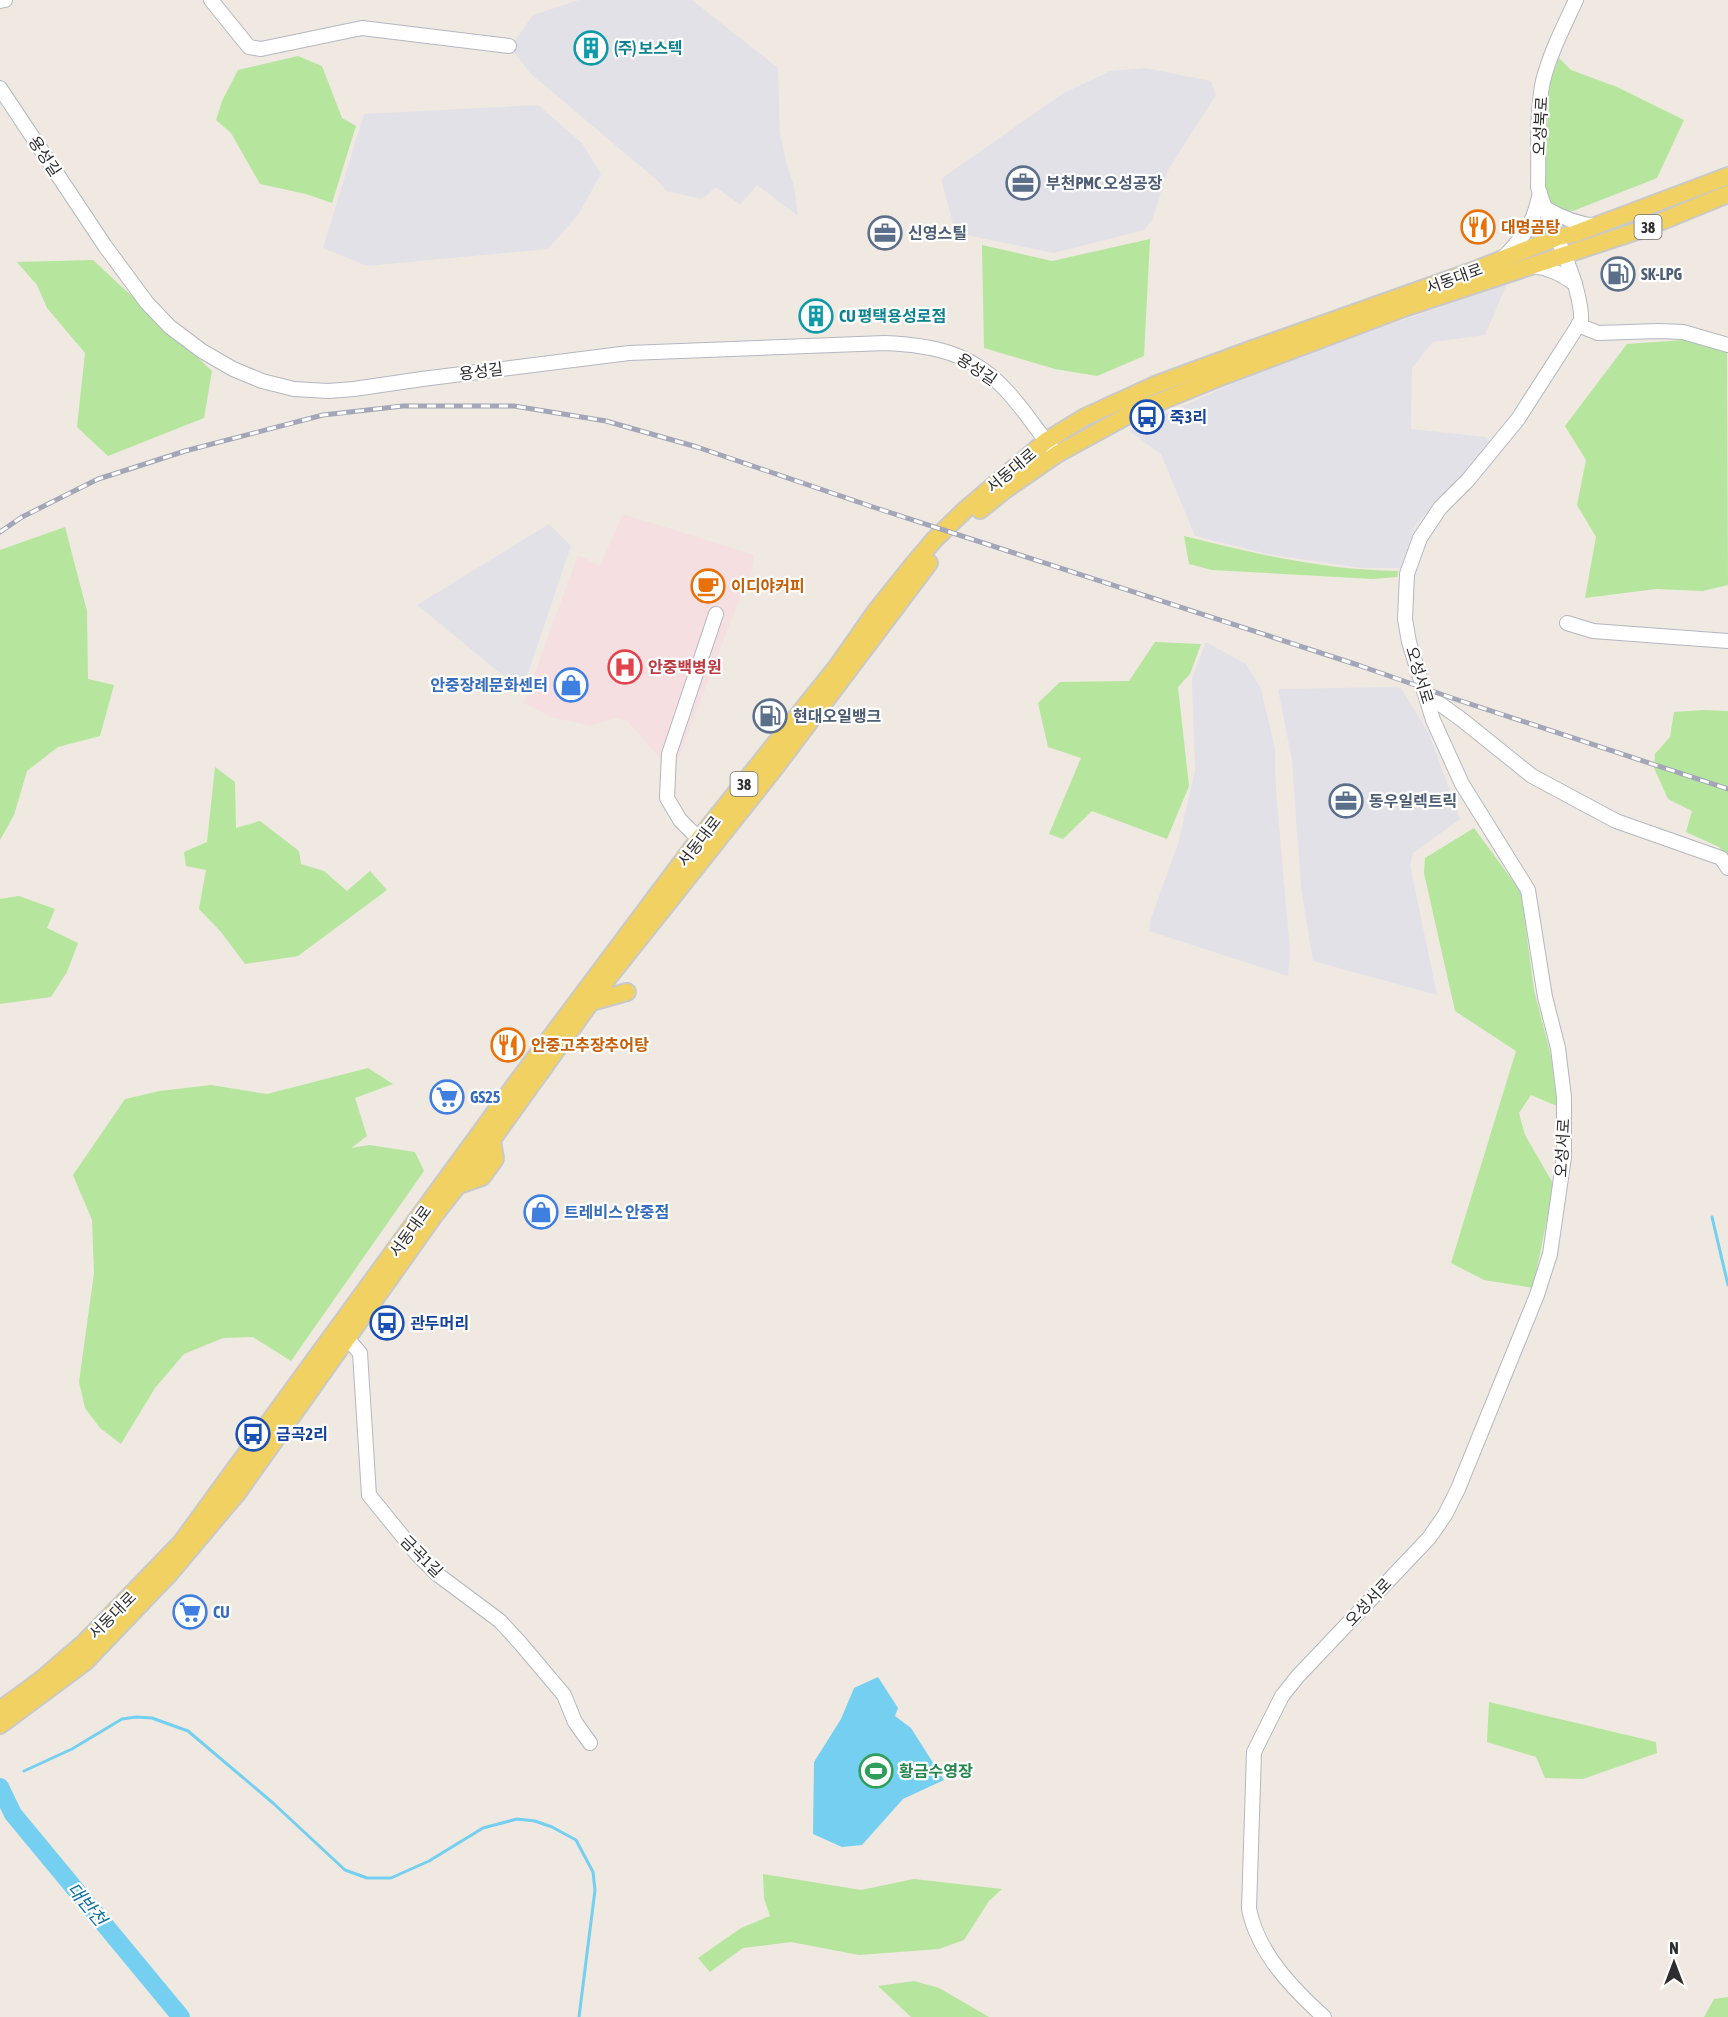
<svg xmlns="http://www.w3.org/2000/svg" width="1728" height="2017" font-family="'Asap Condensed','Noto Sans KR',sans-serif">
	<rect width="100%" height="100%" fill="#efe9e1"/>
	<g fill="#e3e1e8">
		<polygon points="579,0 692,0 778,68 780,133 786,161 794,186 798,216 757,185 740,205 716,187 702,199 666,191 658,181 531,74 514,52 514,42 533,15"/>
		<polygon points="1145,68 1211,81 1216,95 1168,170 1152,220 1144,230 1054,253 967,235 954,227 941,179 1062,94 1110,71"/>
		<polygon points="538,105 582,143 601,174 578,215 548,249 367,266 323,248 364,114"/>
		<polygon points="1507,284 1485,335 1433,342 1412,368 1411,429 1486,437 1492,444 1415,525 1401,568 1362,568 1267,554 1195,536 1161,454 1129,431 1273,365"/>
		<polygon points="549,524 571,546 522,691 417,605"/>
		<polygon points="1206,642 1246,664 1261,689 1275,749 1276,791 1290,952 1288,976 1149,931 1150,921 1178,844 1195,771 1192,678"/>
		<polygon points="1396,687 1401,688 1429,734 1460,819 1413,853 1410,865 1437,995 1313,961 1301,888 1292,760 1278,689"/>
	</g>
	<polygon fill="#f5dfe0" points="623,514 754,555 749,589 740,597 677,762 664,768 661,759 628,722 619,718 612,719 591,726 551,717 524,703 578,555 600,566"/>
	<g fill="#b6e59e">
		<polygon points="298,56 322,66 342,118 356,126 332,203 306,194 260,184 231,133 216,120 222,101 238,70"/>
		<polygon points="1559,58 1571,70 1617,87 1684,120 1657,178 1573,211 1559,210 1550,203 1544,189 1549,85"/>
		<polygon points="1150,239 1144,356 1097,376 1055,369 984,348 982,245 1052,261"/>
		<polygon points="93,260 212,371 204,418 108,456 77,427 85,353 47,308 37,285 17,262"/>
		<polygon points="1684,340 1727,351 1728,585 1703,591 1656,589 1585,598 1596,537 1577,505 1586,460 1565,426 1627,344"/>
		<polygon points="65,527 87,611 88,679 114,685 100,736 58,747 27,771 14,815 0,840 0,550"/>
		<path d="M1184,536C1256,554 1324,570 1398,571L1397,577L1373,579L1212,570L1189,564Z"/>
		<polygon points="1155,642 1201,644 1190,674 1178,687 1189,786 1167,839 1092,811 1063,839 1049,834 1081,758 1048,747 1038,703 1060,682 1129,681"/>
		<polygon points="1704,710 1728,711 1728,861 1719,847 1686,832 1692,811 1668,799 1654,768 1655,754 1670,737 1674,712"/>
		<polygon points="215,767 235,782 236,828 260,821 299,851 301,864 324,871 347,891 370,871 387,890 298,956 245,964 221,932 199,909 206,870 186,866 184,852 207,842"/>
		<polygon points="1474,828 1521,892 1534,990 1551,1056 1557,1106 1531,1095 1519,1113 1525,1135 1554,1185 1533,1288 1484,1280 1451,1263 1516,1051 1455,1011 1424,873 1425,858"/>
		<polygon points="19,896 55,909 47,928 78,943 67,972 51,997 0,1004 0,899"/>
		<polygon points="368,1068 393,1084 355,1098 367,1136 351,1148 369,1145 415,1152 424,1171 291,1361 253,1337 223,1338 184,1354 155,1388 121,1444 100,1428 85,1408 79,1382 94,1273 92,1220 73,1175 125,1099 160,1091 211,1085 267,1094"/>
		<polygon points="1489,1702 1656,1742 1657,1753 1583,1779 1545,1778 1536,1757 1487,1742"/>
		<polygon points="763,1874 861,1890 914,1879 1002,1889 989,1901 964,1940 939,1949 859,1955 791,1942 743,1948 710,1972 698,1958 741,1928 770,1916 764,1898"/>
		<polygon points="914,1981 939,1988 989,2017 911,2017 878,1986"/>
		<polygon points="1728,1997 1728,2017 1704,2017 1714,1999"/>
	</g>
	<polygon fill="#75cff0" points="878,1677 898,1708 895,1716 911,1728 944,1780 903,1799 862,1845 842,1847 813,1834 814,1762 841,1719 854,1688"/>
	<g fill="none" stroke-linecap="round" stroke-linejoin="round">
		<g stroke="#75cff0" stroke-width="3">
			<polyline points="1712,1217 1728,1285"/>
			<polyline points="24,1771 72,1749 122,1719 136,1717 152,1718 188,1731 273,1803 345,1870 367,1878 391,1878 429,1861 483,1828 517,1819 535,1821 552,1827 576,1840 593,1872 595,1890 579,2017"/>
		</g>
		<polyline stroke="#75cff0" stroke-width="18" points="0,1787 13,1814 181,2017"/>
		<g stroke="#b4b7c1" stroke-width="16">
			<g id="minor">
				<polyline points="211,0 249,47 261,49 362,28 509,46"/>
				<polyline points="0,1 5,0"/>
				<path d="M0,88L105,246L147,303L170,327L202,351L233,369L262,381L294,389L328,391L354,389L422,379L629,353L885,343C931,345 969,352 1003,387C1021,405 1035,428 1052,448"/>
				<path d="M1545,208C1562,218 1577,224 1596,226"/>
				<path d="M1504,257C1527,232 1532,227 1540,193"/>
				<path d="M1533,266C1550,268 1561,274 1575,284"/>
				<polyline points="1578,325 1598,333 1659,331 1683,332 1728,345"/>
				<polyline points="1567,623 1593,631 1728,641"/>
				<polyline points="1426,694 1461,719 1532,776 1616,821 1721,858 1728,868"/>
				<polyline points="706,843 699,839 680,820 667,798 669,754 716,614"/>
				<polyline points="339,1336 353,1345 360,1353 369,1495 417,1554 437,1574 500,1621 521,1644 564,1695 575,1722 590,1743"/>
				<path d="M1324,2017C1292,1988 1258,1953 1249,1909L1254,1752L1282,1696L1298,1676L1429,1538L1445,1515L1458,1489L1537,1295L1550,1254L1564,1157V1097L1558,1048L1545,997L1528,890L1462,784L1433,720L1409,642L1405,619L1407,574L1420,538L1440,508L1468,480L1518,419L1581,321C1582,308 1578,296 1575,284C1565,251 1547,220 1538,187C1539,152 1536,115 1543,81C1550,53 1564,26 1576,0"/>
			</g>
		</g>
		<g stroke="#c9c9c9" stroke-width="20">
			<g id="major">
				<polyline points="980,510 1005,490 1057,454 1132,413 1218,378 1404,308 1640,230 1728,194"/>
				<polyline points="591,1002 627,992"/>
				<polyline points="459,1185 482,1177 495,1159 492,1141"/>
				<polyline points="0,1710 41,1680 85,1642 181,1543 518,1081 699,839 836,668 876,611 912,566 934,540 966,509 1046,441 1085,417 1155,385 1250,350 1470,272 1558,237 1574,234 1728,176"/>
				<polyline points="0,1725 85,1662 170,1573 238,1492 436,1213 476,1162 608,978 774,769 929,563"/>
			</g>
		</g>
		<use href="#minor" stroke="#fff" stroke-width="14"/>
		<use href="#major" stroke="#f2d163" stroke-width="16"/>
		<g stroke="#a3a6b8" stroke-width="5">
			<polyline id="rail" points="0,532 22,517 98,479 114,474 185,451 323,415 403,406 514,406 606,421 697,447 876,508 1358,665 1452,698 1728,789"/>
		</g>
		<use href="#rail" stroke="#fff" stroke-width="3" stroke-dasharray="9" stroke-linecap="butt"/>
	</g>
	<defs>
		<g id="building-ring" transform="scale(1.725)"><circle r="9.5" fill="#fff" stroke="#0f9aa8" stroke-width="1.5"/><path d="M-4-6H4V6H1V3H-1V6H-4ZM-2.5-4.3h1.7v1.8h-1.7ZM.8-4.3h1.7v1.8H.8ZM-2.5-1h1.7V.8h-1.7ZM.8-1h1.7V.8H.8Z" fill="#0f9aa8"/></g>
		<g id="office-ring" transform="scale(1.725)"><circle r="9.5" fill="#fff" stroke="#5c6f8a" stroke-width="1.5"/><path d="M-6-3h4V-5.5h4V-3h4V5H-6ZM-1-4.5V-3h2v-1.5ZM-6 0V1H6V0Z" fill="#5c6f8a"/></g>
		<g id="restaurant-ring" transform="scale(1.725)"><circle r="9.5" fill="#fff" stroke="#e8710a" stroke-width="1.5"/><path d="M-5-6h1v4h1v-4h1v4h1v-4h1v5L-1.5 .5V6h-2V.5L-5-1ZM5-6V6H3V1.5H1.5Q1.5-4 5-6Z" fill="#e8710a"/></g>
		<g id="fuel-ring" transform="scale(1.725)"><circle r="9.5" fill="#fff" stroke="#5c6f8a" stroke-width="1.5"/><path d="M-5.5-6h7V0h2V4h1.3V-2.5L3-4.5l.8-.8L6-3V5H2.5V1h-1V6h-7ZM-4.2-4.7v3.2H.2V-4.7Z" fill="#5c6f8a"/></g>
		<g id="bus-ring" transform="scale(1.725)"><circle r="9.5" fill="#fff" stroke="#1a4fb4" stroke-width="1.5"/><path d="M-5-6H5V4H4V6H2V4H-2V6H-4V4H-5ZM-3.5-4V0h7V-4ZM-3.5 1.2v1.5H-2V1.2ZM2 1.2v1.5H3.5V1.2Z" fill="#1a4fb4"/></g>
		<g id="cafe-ring" transform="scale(1.725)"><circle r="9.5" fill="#fff" stroke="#e8710a" stroke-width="1.5"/><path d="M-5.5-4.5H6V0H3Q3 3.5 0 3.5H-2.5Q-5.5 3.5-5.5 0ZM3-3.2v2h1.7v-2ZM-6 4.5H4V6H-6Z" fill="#e8710a"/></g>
		<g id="hospital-ring" transform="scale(1.725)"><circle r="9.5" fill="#fff" stroke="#e0444e" stroke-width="1.5"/><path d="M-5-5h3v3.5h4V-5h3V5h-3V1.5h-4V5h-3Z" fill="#e0444e"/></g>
		<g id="shop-ring" transform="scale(1.725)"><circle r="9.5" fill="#fff" stroke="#3f7fe0" stroke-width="1.5"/><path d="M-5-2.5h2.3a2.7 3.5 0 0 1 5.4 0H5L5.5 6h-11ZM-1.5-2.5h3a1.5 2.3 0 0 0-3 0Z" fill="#3f7fe0"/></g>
		<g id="supermarket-ring" transform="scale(1.725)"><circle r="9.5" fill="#fff" stroke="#3f7fe0" stroke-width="1.5"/><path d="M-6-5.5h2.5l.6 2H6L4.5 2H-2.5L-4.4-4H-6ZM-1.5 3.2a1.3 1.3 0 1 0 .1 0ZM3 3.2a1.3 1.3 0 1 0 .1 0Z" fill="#3f7fe0"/></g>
		<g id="stadium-ring" transform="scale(1.725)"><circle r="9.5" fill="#fff" stroke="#2e9e5b" stroke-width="1.5"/><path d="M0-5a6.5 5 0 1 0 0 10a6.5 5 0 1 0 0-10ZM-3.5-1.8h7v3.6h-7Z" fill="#2e9e5b"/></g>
	</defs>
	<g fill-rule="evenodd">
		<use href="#building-ring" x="591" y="48"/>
		<use href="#office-ring" x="1023" y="183"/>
		<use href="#restaurant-ring" x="1478" y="227"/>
		<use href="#office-ring" x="885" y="233"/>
		<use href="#fuel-ring" x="1618" y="274"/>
		<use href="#building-ring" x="816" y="316"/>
		<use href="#bus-ring" x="1147" y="417"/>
		<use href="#cafe-ring" x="708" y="586"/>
		<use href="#hospital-ring" x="625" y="667"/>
		<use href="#shop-ring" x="571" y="685"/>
		<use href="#fuel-ring" x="770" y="716"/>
		<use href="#office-ring" x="1346" y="801"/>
		<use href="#restaurant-ring" x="508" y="1045"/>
		<use href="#supermarket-ring" x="447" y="1097"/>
		<use href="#shop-ring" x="541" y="1212"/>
		<use href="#bus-ring" x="387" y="1323"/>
		<use href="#bus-ring" x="253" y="1434"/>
		<use href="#supermarket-ring" x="190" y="1612"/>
		<use href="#stadium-ring" x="876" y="1771"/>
	</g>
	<g text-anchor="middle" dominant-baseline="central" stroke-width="4.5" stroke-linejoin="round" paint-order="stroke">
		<g fill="#fff" stroke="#6d6d6d" stroke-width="1.5">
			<rect x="1634.5" y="215" width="27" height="24" rx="4.5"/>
			<rect x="730.5" y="772" width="27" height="24" rx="4.5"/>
		</g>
		<g font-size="15" font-weight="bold" fill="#2e2e2e">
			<text x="1648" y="227">38</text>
			<text x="744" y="784">38</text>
		</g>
		<g font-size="16" font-weight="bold" fill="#0d838f" stroke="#fff" text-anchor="start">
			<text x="614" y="48">(주) 보스텍</text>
			<text x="839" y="316">CU 평택용성로점</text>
		</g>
		<g font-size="16" fill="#2e2e2e" stroke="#fff">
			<text transform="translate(1540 126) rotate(-87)">오성북로</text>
			<text transform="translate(45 156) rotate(56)">용성길</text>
			<text transform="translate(1454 278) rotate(-20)">서동대로</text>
			<text transform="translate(977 369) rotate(34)">용성길</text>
			<text transform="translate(481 371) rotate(-7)">용성길</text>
			<text transform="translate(1011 470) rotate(-40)">서동대로</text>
			<text transform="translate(1420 675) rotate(73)">오성서로</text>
			<text transform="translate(699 841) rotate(-52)">서동대로</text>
			<text transform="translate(1562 1148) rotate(-87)">오성서로</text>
			<text transform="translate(410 1231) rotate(-54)">서동대로</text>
			<text transform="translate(422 1556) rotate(45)">금곡1길</text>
			<text transform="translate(1368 1602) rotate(-47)">오성서로</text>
			<text transform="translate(112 1615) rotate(-45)">서동대로</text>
		</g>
		<g font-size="16" font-weight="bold" fill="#4e5e75" stroke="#fff" text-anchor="start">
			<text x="1046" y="183">부천PMC 오성공장</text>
			<text x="908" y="233">신영스틸</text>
			<text x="1641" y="274">SK-LPG</text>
			<text x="793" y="716">현대오일뱅크</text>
			<text x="1369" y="801">동우일렉트릭</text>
		</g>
		<g font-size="16" font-weight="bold" fill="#c56008" stroke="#fff" text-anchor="start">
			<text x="1501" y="227">대명곰탕</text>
			<text x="731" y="586">이디야커피</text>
			<text x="531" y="1045">안중고추장추어탕</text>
		</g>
		<g font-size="16" font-weight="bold" fill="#164399" stroke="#fff" text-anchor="start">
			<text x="1170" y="417">죽3리</text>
			<text x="410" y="1323">관두머리</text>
			<text x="276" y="1434">금곡2리</text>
		</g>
		<g font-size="16" font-weight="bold" fill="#be3a42" stroke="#fff" text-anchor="start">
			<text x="648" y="667">안중백병원</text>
		</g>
		<g font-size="16" font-weight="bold" fill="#366cbe" stroke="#fff" text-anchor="start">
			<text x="548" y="685" text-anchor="end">안중장례문화센터</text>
			<text x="470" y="1097">GS25</text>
			<text x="564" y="1212">트레비스 안중점</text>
			<text x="213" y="1612">CU</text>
		</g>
		<g font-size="16" font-weight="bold" fill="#27864d" stroke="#fff" text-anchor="start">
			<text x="899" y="1771">황금수영장</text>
		</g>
		<g font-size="18" font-style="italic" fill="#0d6fa3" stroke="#fff">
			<text transform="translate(87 1904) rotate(50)">대반천</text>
		</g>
	</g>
	<g transform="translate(1674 1963)" stroke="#ffffff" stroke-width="4.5" paint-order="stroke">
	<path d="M0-4.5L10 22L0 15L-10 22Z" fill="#2e2e2e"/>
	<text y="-9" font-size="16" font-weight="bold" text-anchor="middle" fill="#2e2e2e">N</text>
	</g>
</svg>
